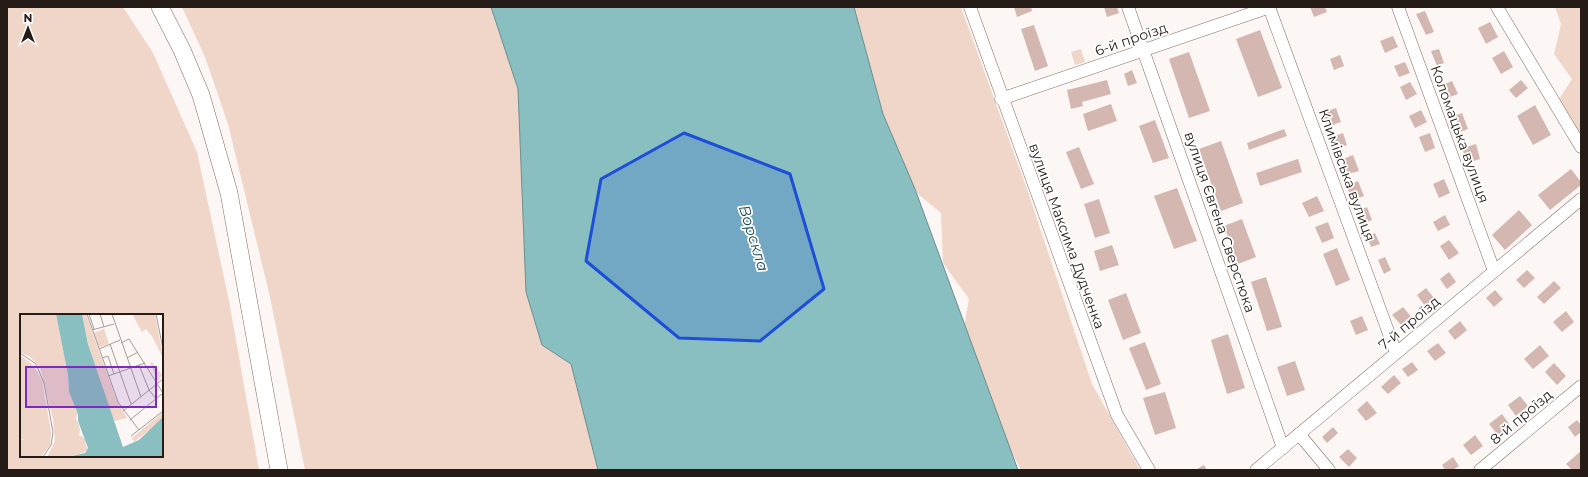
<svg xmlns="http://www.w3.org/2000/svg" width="1588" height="477" font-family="Montserrat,sans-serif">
	<rect width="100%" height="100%" fill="#fcf7f4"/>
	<g fill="#f0d5c9" fill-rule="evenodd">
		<path d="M7,7H123L153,53L197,152L229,301L259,470H7ZM21,315H162V456H21Z"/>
		<polygon points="182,7 491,7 518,89 526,292 542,345 571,364 598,470 305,470 270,297 228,124 205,57"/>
		<polygon points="853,7 961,7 1028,192 1092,384 1140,470 1021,470 994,418 963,332 969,299 943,263 941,213 918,194 904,168 883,114"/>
		<polygon points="1555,7 1581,7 1581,140 1558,101 1572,79 1554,54 1561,24"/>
		<polygon points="1081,49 1085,62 1075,65 1071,52"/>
	</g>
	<polygon fill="#89bfc0" stroke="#6b8e8e" points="491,7 854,7 883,114 915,189 1018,470 598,470 571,364 542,345 526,292 518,89"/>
	<g fill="#d4b7b1">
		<polygon points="1014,7 1031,7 1032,11 1017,17"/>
		<polygon points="1104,7 1117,7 1119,13 1107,17"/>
		<polygon points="1310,7 1325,7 1327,12 1314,17"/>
		<polygon points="1425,11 1434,32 1426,35 1416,14"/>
		<polygon points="1490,22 1498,37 1486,44 1478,28"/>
		<polygon points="1034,25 1048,66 1035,71 1021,29"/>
		<polygon points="1260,30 1282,88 1258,97 1236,39"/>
		<polygon points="1393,36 1398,47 1385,53 1380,41"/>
		<polygon points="1439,49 1444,63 1437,66 1431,51"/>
		<polygon points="1504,51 1513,67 1501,74 1492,58"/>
		<polygon points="1189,52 1210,111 1189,118 1169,59"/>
		<polygon points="1340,55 1344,66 1334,70 1330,59"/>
		<polygon points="1405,62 1410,73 1399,77 1394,66"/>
		<polygon points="1132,70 1137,83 1128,86 1124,74"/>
		<polygon points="1107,80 1111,94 1082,102 1083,106 1071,109 1067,90"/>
		<polygon points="1521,80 1528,88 1516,98 1509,90"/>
		<polygon points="1452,81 1458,94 1450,97 1445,84"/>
		<polygon points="1410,82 1417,94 1406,100 1400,87"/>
		<polygon points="1111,104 1117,121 1088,131 1083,114"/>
		<polygon points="1535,105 1551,135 1533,145 1517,116"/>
		<polygon points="1336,108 1341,122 1327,127 1322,113"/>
		<polygon points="1421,110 1427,122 1415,128 1409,116"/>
		<polygon points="1462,113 1468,129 1460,132 1454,116"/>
		<polygon points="1155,120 1169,158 1153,163 1139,126"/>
		<polygon points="1284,129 1287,136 1249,150 1247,143"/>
		<polygon points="1343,133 1347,145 1336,149 1332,137"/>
		<polygon points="1430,133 1435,148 1425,152 1419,137"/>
		<polygon points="1221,141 1243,203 1221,211 1199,149"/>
		<polygon points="1476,144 1480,159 1467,163 1462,148"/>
		<polygon points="1079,147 1094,184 1081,189 1066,152"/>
		<polygon points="1353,155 1359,171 1348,174 1343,159"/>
		<polygon points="1298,159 1302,172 1260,186 1256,173"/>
		<polygon points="1571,169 1581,182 1581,185 1550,210 1538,195"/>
		<polygon points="1444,179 1450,193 1439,198 1433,184"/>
		<polygon points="1358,181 1364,196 1353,200 1346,186"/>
		<polygon points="1177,188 1197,241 1174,249 1154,196"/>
		<polygon points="1317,196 1324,211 1309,217 1302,203"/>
		<polygon points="1099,199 1110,233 1095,238 1084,204"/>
		<polygon points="1367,207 1372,220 1365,223 1360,210"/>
		<polygon points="1519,210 1532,225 1505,250 1492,235"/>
		<polygon points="1445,215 1450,225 1438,231 1433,222"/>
		<polygon points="1242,219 1256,257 1238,264 1224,226"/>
		<polygon points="1328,222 1334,238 1322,243 1315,227"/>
		<polygon points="1375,233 1380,244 1371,247 1367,236"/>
		<polygon points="1449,240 1459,253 1449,260 1440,246"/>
		<polygon points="1112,245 1119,265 1100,271 1094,251"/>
		<polygon points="1337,248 1350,280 1336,286 1323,254"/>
		<polygon points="1385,257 1391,270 1384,274 1378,260"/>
		<polygon points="1527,270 1535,278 1524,288 1516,280"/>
		<polygon points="1449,272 1456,282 1447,289 1440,279"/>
		<polygon points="1266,277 1282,327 1267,331 1251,282"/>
		<polygon points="1554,281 1561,288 1544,304 1537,297"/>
		<polygon points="1426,288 1434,298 1425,306 1417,295"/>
		<polygon points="1495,290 1503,299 1494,307 1486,298"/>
		<polygon points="1126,293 1141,333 1123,340 1108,300"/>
		<polygon points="1403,307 1412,318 1402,326 1392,315"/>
		<polygon points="1566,311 1574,322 1562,332 1553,322"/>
		<polygon points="1362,316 1368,330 1356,335 1350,321"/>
		<polygon points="1460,321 1467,330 1455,340 1448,331"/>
		<polygon points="1228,334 1245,388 1227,394 1211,340"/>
		<polygon points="1145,342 1161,384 1146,390 1129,348"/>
		<polygon points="1438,343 1446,353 1435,361 1427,351"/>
		<polygon points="1540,345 1549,356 1533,369 1524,359"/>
		<polygon points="1295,361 1305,390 1287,396 1277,367"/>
		<polygon points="1412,362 1418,370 1408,377 1402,369"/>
		<polygon points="1554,363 1566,376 1557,385 1545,372"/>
		<polygon points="1394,375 1401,383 1388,394 1381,387"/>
		<polygon points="1165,392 1176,428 1155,435 1143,398"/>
		<polygon points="1520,396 1528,406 1516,416 1508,405"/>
		<polygon points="1367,401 1377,413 1366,421 1357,410"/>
		<polygon points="1502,414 1510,425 1498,435 1489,424"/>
		<polygon points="1577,420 1581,425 1581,432 1575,437 1568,427"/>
		<polygon points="1333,427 1338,433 1327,443 1322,437"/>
		<polygon points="1475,435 1483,446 1471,455 1463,445"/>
		<polygon points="1348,449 1357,458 1349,467 1339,457"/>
		<polygon points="1581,451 1581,470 1572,470 1566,464"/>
		<polygon points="1453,457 1459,466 1453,470 1445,470 1442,465"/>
		<polygon points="1204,465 1207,470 1195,470"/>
	</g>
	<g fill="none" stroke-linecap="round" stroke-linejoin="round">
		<g stroke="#856d63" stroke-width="13">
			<g id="minor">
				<polyline points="970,7 1117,415 1149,470"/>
				<polyline points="1128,7 1283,448"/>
				<polyline points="1269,7 1396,353"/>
				<polyline points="1398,7 1494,271"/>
				<polyline points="1497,7 1581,147"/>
				<polyline points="1001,99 1270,7"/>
				<polyline points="1299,434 1329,470"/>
				<polyline points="1256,470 1581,199"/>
				<polyline points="1480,470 1581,386"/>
			</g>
		</g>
		<g stroke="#856d63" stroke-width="18">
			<polyline id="secondary" points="160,7 182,50 201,95 229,193 279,470"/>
		</g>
		<use href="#minor" stroke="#fff" stroke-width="12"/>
		<use href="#secondary" stroke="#fff" stroke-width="17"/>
	</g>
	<path fill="#1d4ed8" fill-opacity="0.2" stroke="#1d4ed8" stroke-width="3" stroke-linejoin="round" d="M684,133L790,174L824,289L760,341L679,338L586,261L601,179Z"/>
	<g text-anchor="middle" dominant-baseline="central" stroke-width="3.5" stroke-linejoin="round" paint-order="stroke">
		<g font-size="14" fill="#251c18" stroke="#fff">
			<text transform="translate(1131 39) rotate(-19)">6-й проїзд</text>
			<text transform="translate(1460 134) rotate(70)">Коломацька вулиця</text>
			<text transform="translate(1347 175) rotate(70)">Климівська вулиця</text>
			<text transform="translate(1220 222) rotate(71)">вулиця Євгена Сверстюка</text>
			<text transform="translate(1067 236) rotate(70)">вулиця Максима Дудченка</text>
			<text transform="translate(1409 323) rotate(-40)">7-й проїзд</text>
			<text transform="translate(1521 417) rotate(-40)">8-й проїзд</text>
		</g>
		<g font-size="15" font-style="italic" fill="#1c4c4e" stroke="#fff">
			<text transform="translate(754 238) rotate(73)">Ворскла</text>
		</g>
	</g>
	<g transform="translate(20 314)">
		<rect width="143" height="143" fill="#fcf7f4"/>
		<path d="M0,0H36L48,61L49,78L58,100L56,104L60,115L59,121L65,125L67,136L63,139L48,143H27L35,127L33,105L20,53L10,43L0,38ZM62,0H66L96,85L107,104L95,107L92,102L69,33ZM112,0H135L143,44L132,22L126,15L122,18ZM84,15L89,30L79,33L74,19ZM0,41L14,52L22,66L31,118L30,131L21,143L0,142V127L4,125L0,126ZM132,48L142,61L138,68L130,49ZM143,98L142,106L114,128L112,124Z" fill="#f0d5c9"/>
		<path d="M36,0H62L68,30L103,133L119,126L143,103V143H48L65,139L68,134L58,107V100L49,78L48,61Z" fill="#89bfc0"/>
		<path fill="none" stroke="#a69f9c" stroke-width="1" d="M67,0L98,88L119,116M69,0L74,15M80,0L84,13M92,0L121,83M136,0L143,35M72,16L94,10M101,29L109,25L143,79M90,30L111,90M79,35L100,26M0,39L16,50L24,69L33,118L31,131L23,143M82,44L88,42L94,60M107,44L118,38M119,51L129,76L136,85M88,62L125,49M103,97L143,65M110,106L143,79M111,122L143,97"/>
		<path fill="#7b2cbf" fill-opacity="0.15" stroke="#7b2cbf" stroke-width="2" d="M6,53H136V93H6Z"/>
		<rect width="143" height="143" fill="none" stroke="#251c18" stroke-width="2"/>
	</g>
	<rect width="1588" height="477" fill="none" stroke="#251c18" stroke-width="16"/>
	<g transform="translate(28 28)" stroke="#ffffff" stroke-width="3" paint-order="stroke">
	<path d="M0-3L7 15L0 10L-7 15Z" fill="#251c18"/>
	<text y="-6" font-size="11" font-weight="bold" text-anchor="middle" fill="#251c18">N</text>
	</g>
</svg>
